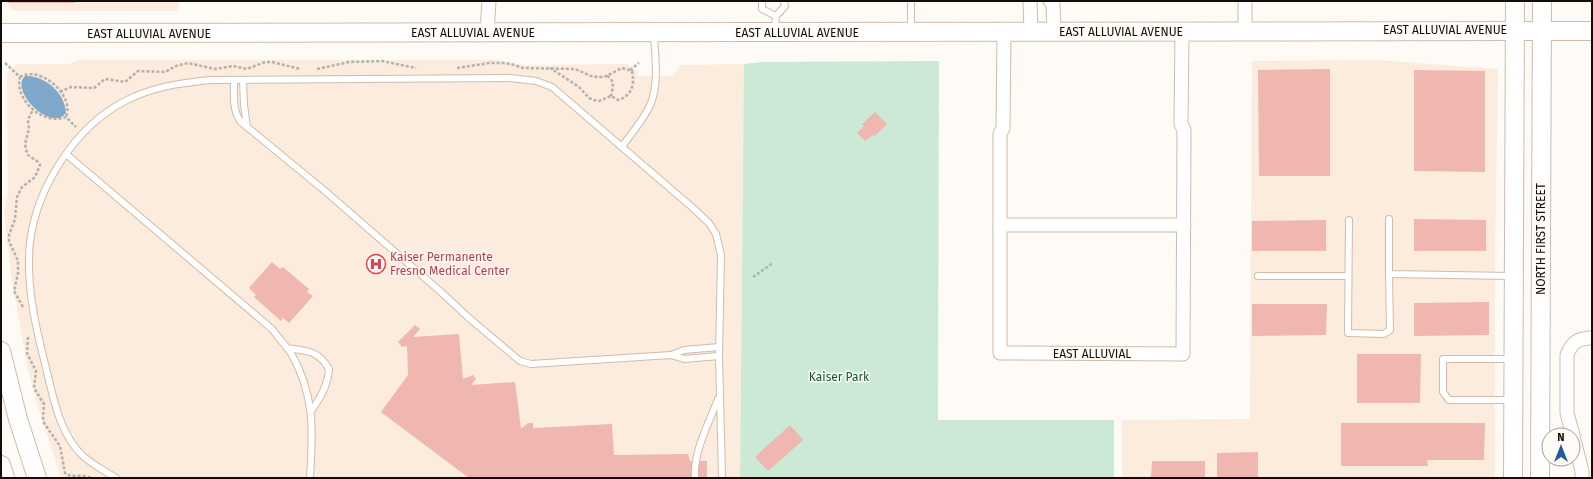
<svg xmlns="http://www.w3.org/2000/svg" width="1593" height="479" font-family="'Fira Sans',sans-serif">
	<rect width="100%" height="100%" fill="#fefaf6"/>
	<g fill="#fcecdd">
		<polygon points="6,1 179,1 179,11 14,11 6,3"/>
		<polygon points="77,60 500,60 523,65 628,64 638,72 638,76 673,76 681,65 744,64 740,478 61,478 37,404 28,369 12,282 4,211 8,190 7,73 16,64 69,64"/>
		<polygon points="1378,60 1498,69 1495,258 1495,478 1122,478 1122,420 1250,419 1252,61"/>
	</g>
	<polygon fill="#cbe9d4" points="939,61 938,420 1114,420 1114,478 740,478 744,64 763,62"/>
	<path fill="#80a8cc" d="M25,76C45,75 65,93 66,113C53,131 16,98 22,80Z"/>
	<g fill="#f0b6b0">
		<rect x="8" y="1" width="67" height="2"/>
		<polygon points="1330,69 1330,176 1259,176 1258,70"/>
		<polygon points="1414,70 1485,71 1485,172 1414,171"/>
		<polygon points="875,112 887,124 875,136 873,135 865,141 857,133 864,126 862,124"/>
		<polygon points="1414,219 1486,220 1486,251 1414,251"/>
		<polygon points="1326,220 1326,251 1252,251 1252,221"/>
		<polygon points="272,262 280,269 283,267 309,289 307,292 313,296 289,323 283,318 281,321 254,297 256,295 249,288"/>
		<polygon points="1489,302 1489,335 1414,336 1414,303"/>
		<polygon points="1252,304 1327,304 1326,335 1252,336"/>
		<polygon points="415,325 420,329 413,337 459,334 463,379 473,375 476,379 471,385 515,382 521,429 528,423 533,423 533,428 612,424 614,455 688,454 690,461 707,461 707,478 469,478 381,412 408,375 407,346 402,347 398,342"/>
		<polygon points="1357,354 1421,354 1420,403 1357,403"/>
		<polygon points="1341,423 1485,423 1484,460 1427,460 1428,466 1341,466"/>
		<polygon points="790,425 803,440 768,471 755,457"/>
		<polygon points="1258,452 1258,478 1217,478 1217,453"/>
		<polygon points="1152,461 1205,461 1205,478 1151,478"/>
	</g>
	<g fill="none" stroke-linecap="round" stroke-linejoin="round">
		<g stroke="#d0bca9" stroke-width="8">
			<g id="service">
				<polyline points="762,1 762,9 776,16"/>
				<polyline points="911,29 911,1"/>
				<polyline points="775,30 776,16 785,6 784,1"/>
				<path d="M234,80C234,94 232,111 241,122L325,191L441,292L469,318L520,361L531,364L671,355L684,359L719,356"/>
				<polyline points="243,80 244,105 247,127"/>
				<path d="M622,147C631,133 645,119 651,103C659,82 655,56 654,34"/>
				<path d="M66,154L272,329C278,337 285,345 291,353C315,395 313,431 310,478"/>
				<polyline points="1389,219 1389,274 1512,276"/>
				<polyline points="1349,220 1348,333 1384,334 1390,330 1389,274"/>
				<polyline points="1258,276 1348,276"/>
				<path d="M287,348C307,351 318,350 329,369C328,385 320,399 311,411"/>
				<polyline points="671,355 684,350 719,347"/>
				<polyline points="1511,400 1449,400 1443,392 1443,359 1512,359"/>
				<path d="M116,478C105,471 93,465 83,456C57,432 52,389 43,356C34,320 26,280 30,242C37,187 75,127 125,101C152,87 180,83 210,80L510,78L536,81L552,87L693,208L709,223L716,234L721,255L719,356L722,478"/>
				<path d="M695,478C693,452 709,423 718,399"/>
			</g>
		</g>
		<g stroke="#d0bca9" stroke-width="15">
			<g id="minor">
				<polyline points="1030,1 1031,32"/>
				<polyline points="1050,1 1053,4 1054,32"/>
				<polyline points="1245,1 1245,31"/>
				<polyline points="1004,32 1003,128 1000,134 1000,353 1183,354 1184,130 1181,124 1182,32"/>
				<polyline points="487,33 489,1"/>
				<polyline points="1000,225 1184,225"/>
				<path d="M1573,435L1567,413V355C1572,342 1578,338 1592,338"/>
				<polyline points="1573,436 1582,471 1582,478"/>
			</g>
		</g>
		<g stroke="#d0bca9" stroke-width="20">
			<g id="secondary">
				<polyline points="1,33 1592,31"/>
				<polyline points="1,351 18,419 37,478"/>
				<polyline points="1,465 5,478"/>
				<polyline points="1513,478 1515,1"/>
				<polyline points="1540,478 1542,1"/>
			</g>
		</g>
		<g stroke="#b4b0ab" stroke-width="2.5" stroke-dasharray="3 2" stroke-linecap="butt">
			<path d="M5,63L20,77C14,100 44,126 66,117L76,127"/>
			<path d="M457,68L489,63H502L511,64L523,68L575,69L591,76L598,77H604L622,68L632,71C635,84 632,96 618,100L611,96L599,101L594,100L589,98L579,87L550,68"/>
			<polyline points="317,69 349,62 382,61 416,68"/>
			<polyline points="630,70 639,63"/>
			<path d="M607,76C615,80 613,88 611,96"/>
			<path d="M20,77C40,65 75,95 66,117"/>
			<polyline points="60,92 71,87 94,88 105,79 125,82 138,71 165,72 176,66 188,63 215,69 233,66 247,69 265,62 272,62 300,69"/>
			<polyline points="753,277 773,263"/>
			<polyline points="23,307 14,291 18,273 18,261 9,241 9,235 15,219 17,197 22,187 35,177 40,165 38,162 28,155 26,150 25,144 29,129 28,120 33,109"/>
			<path d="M28,337L27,353L36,371L34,388L44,404L43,417L44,423L60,446L65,473C72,479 82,473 91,478"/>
		</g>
		<use href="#service" stroke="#fff" stroke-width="6"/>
		<use href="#minor" stroke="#fff" stroke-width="13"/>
		<use href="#secondary" stroke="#fff" stroke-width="18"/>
	</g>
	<defs>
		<g id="hospital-ring" transform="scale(1)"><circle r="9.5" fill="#fefaf6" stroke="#e0444e" stroke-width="1.5"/><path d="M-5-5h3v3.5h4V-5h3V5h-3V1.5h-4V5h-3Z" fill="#e0444e"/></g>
	</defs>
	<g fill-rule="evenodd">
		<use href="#hospital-ring" x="376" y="264"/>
	</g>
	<g text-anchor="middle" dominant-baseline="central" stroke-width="3" stroke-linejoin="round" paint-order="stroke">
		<g font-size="12" fill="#130d07" stroke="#fefaf6">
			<text x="1445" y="30">EAST ALLUVIAL AVENUE</text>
			<text x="1121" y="32">EAST ALLUVIAL AVENUE</text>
			<text x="473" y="33">EAST ALLUVIAL AVENUE</text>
			<text x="797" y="33">EAST ALLUVIAL AVENUE</text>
			<text x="149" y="34">EAST ALLUVIAL AVENUE</text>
			<text transform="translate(1541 239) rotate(-90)">NORTH FIRST STREET</text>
			<text x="1092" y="354">EAST ALLUVIAL</text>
		</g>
		<g font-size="12" fill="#be3a42" stroke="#fefaf6" text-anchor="start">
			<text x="390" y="257">Kaiser Permanente<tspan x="390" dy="14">Fresno Medical Center</tspan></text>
		</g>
		<g font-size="12" fill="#0a5b34" stroke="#fefaf6">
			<text x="839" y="377">Kaiser Park</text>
		</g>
	</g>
	<rect width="1593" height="479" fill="none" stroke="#130d07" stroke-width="4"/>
	<g transform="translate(1561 447)"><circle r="19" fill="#fefaf6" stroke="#a09b96"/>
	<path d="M0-3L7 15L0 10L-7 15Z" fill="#235c94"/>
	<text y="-6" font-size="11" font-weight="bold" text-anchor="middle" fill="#130d07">N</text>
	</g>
</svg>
